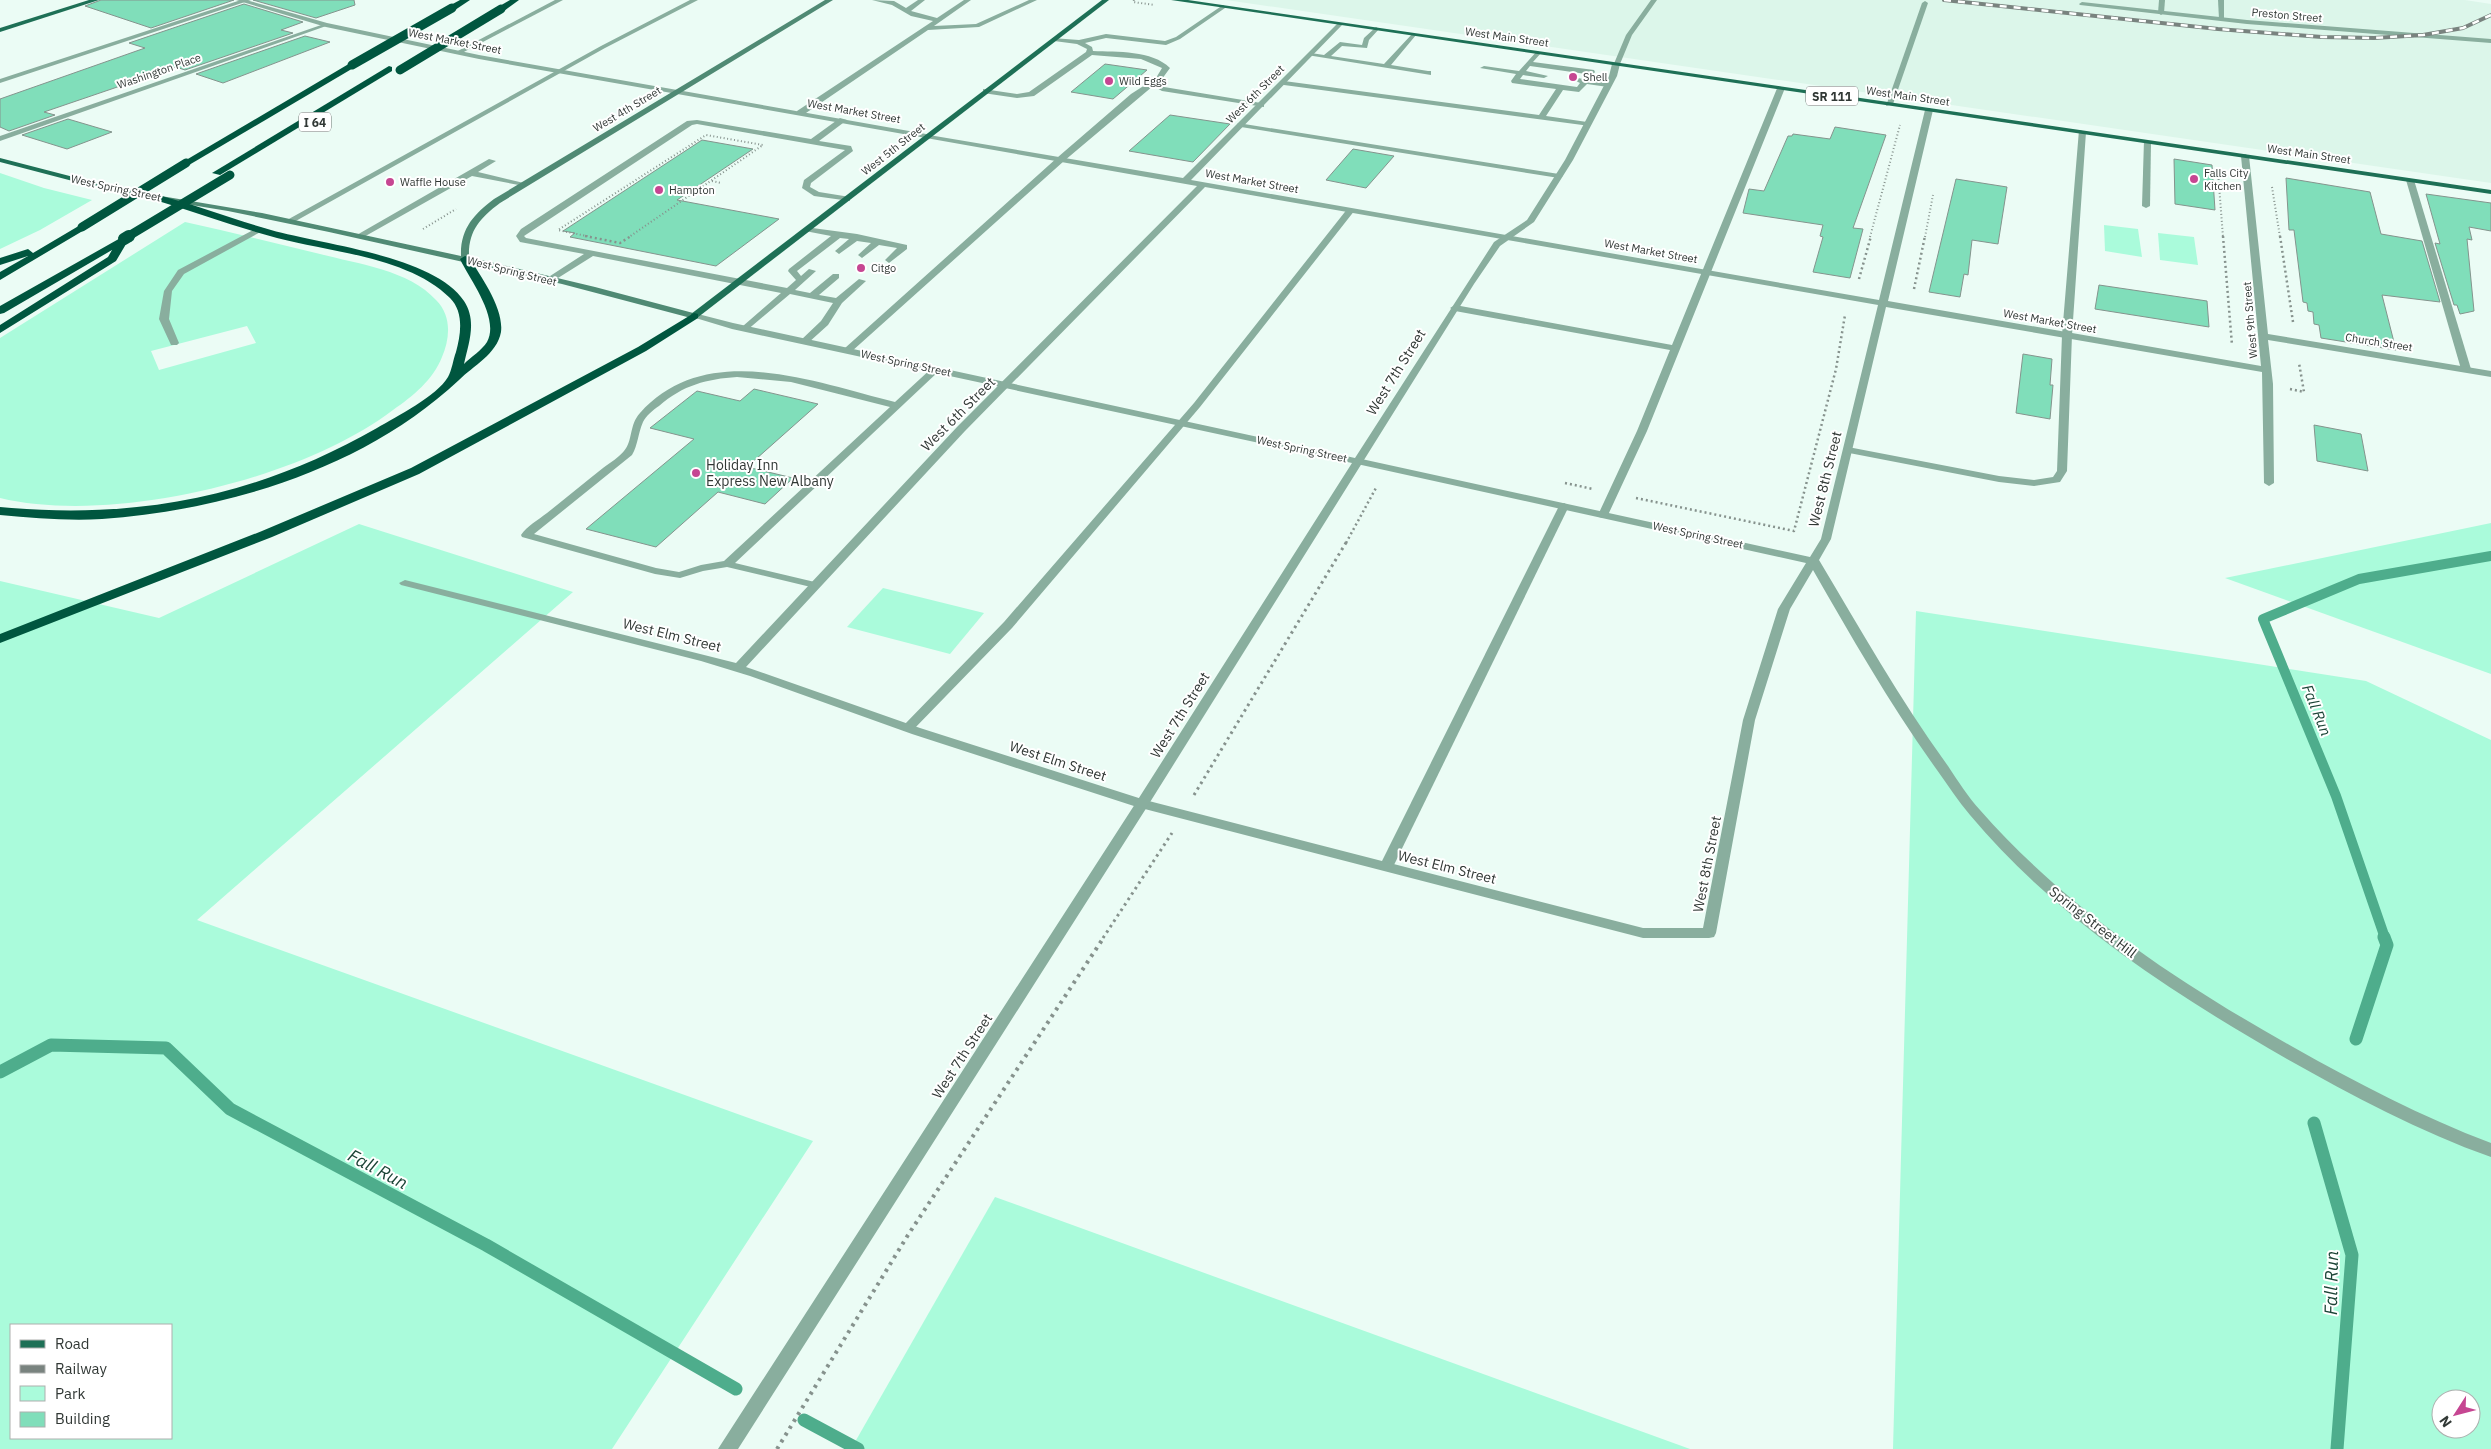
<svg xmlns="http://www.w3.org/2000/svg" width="2491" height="1449" font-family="'IBM Plex Sans',sans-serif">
	<rect width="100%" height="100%" fill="#ebfcf5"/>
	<polygon fill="#dcf6ea" points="1226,0 2465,0 2491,4 2491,183"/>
	<g fill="#aafbdb" fill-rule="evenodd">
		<polygon points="0,173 44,188 92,200 40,230 0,249"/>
		<path d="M185,222C230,232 275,243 320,254C358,264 409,270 436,300C452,316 450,338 442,357C433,380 413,396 393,410C301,480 113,525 0,498V338ZM247,326L256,343L159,370L151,351Z"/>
		<polygon points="2104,225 2138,229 2142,257 2105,251"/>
		<polygon points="2158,233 2194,237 2198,265 2160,260"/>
		<polygon points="2491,523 2491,674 2225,578"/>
		<path d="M359,524L573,592L197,920L813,1141L612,1449H0V581L159,618ZM11,1325H171V1438H11Z"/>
		<polygon points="883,588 984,613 950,654 847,627"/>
		<path d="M1916,611L2366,681L2491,740V1449H1893ZM2441,1399H2471V1429H2441Z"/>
		<polygon points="995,1197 1690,1449 851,1449"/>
	</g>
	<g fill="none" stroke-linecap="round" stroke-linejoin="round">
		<polyline stroke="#4ead8c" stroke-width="10" points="2385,938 2336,796 2263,619 2359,579 2491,556"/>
		<g stroke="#4ead8c" stroke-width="13">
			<polyline points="2356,1039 2387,945 2384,937"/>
			<polyline points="0,1072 51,1045 166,1048 230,1109 486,1245 736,1389"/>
			<polyline points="2314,1123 2352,1255 2337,1449"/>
			<polyline points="804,1420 858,1449"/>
		</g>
	</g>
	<g fill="#80deba" stroke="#84948d">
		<polygon points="101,0 234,0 151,28 85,6"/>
		<polygon points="253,0 354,0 355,5 316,18"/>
		<polygon points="244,4 303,22 281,30 293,33 185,70 176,67 44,112 55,115 9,131 0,127 0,99 145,48 129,43"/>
		<polygon points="305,36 330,42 223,83 196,74"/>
		<polygon points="1105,64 1147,70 1113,99 1071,92"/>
		<polygon points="1170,115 1230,124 1193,162 1129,151"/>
		<polygon points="68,119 112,132 67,149 22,135"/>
		<polygon points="1835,127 1886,135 1853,228 1863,229 1850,278 1813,272 1823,237 1820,236 1823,225 1743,213 1749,189 1764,191 1788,136 1792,136 1793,134 1830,139"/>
		<polygon points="702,140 753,149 677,200 779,219 716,266 570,237 575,233 563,231"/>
		<polygon points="1353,149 1394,156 1366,188 1326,180"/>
		<polygon points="2174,159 2212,165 2215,210 2175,204"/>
		<polygon points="2286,178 2370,192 2381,234 2422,241 2440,302 2382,295 2396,350 2321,338 2319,325 2314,324 2313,312 2308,311 2307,303 2303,302 2294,230 2289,230"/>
		<polygon points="1956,179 2007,187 1998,244 1972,240 1968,275 1964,274 1960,297 1929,292"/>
		<polygon points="2426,194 2491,203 2491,231 2469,227 2472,240 2467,239 2474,311 2460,314 2457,305 2454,305 2435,243 2440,244"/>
		<polygon points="2099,285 2207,301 2209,327 2095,309"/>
		<polygon points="2023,354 2052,359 2050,385 2053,385 2050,419 2016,413"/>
		<polygon points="754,389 818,404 747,467 793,478 765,504 718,492 656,547 586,529 694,439 650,428 697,391 740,401"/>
		<polygon points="2314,425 2361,434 2368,471 2317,461"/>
	</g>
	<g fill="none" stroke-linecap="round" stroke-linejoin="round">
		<g stroke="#86928d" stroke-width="2" stroke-dasharray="1 2.5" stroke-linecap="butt">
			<polyline points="1134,0 1133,2 1155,5"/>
			<polyline points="2218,172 2223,237"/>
			<polyline points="712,181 721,183"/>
			<polyline points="2272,187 2280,237"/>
			<polyline points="423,229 456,209"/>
			<polyline points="591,237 558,230 706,135 763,145 629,237"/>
			<polyline points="1870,237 1900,125"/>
			<polyline points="1925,237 1933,195"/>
		</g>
		<g stroke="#86928d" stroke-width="2.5" stroke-dasharray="2 3" stroke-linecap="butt">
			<polyline points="585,236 620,243 631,236"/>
			<polyline points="2223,236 2232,345"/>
			<polyline points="2280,236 2293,322"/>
			<polyline points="1859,279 1871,236"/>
			<polyline points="1914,289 1925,236"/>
			<polyline points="2290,389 2304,392 2299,363"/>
			<polyline points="1565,483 1593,489"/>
			<polyline points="1636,498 1794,531 1836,369 1845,315"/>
			<polyline points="1346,543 1377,486"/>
		</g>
		<g stroke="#86928d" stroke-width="3" stroke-dasharray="2.5 4" stroke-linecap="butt">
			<polyline points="1194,795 1347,541"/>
			<polyline points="1103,938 1172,833"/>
		</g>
		<polyline stroke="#86928d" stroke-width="4" stroke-dasharray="3 5" stroke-linecap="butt" points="777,1449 908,1235 1104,937"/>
		<g fill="#89ae9e" fill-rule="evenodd">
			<polygon points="241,0 251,0 0,83 0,79"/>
			<polygon points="690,0 698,0 605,48 294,222 287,220 601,46"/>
			<polygon points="872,0 894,1 906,8 918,0 925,0 911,11 937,18 964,0 971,0 934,26 976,24 1029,0 1037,0 979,27 928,30 803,115 797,115 797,111 933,21 911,16 892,5"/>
			<polygon points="2159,0 2165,0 2164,13 2161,15 2158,13"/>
			<polygon points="2218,0 2224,0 2224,20 2219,19"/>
			<path d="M1223,5L1226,7L1225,8L1180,39L1166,45L1106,38L1085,43L1092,47L1093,51C1117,52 1152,50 1170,68L1159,83L1164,87L1261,103H1264V107L1162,91L1153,86L1064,161L851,352H845V348L1058,157L1131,94L1156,78L1162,68L1141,59L1092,55L1034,96L1017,98L983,93V89L1017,94L1029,92L1086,52L1087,49L1077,44L1054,41L1052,40V38L1079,40L1106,34L1165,41L1176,37Z"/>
			<polygon points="1376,27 1379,29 1369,40 1367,48 1342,46 1331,56 1384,64 1413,33 1416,35 1391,65 1428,71 1431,71 1431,75 1307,55 1311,53 1324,55 1340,42 1362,45 1364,38"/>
			<path d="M1537,51L1541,53L1533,62L1594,70L1595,72L1589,80L1611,83V87H1608L1587,84L1579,92L1563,90L1546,116L1587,122L1591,124L1590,126L1284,85L1280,83L1284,81L1539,115L1556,89L1512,83L1511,81L1516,74L1480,68L1484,66L1519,71ZM1530,66L1586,74L1583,79L1578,78L1574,80L1580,83L1577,87L1520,79L1523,75L1544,78L1548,76L1526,71Z"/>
			<polygon points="1778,86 1785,88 1647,431 1608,515 1603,518 1599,517 1598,515 1637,431 1670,350 1455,311 1450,308 1455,305 1672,345"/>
			<polygon points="840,118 847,120 819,141 851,146 853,151 811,183 810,187 819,192 850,197 850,201 814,196 802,188 804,180 845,150 697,124 692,125 524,236 526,238 787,288 796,280 788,271 789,269 831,236 805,231 805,227 857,234 907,245 907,249 889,263 885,260 897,248 879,245 862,258 858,255 871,243 857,241 839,254 835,251 849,239 840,238 797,271 801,276 809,269 816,271 795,290 810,293 833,274 839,274 839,278 819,295 836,298 859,279 866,281 842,303 828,325 808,343 802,343 800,341 821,321 833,303 790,294 746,331 743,330 743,326 781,293 593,256 550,283 546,280 547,278 584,254 520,242 516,236 521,229 687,121 697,120 811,139"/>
			<polygon points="1238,123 1559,174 1563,176 1559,178 1241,127 1237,125"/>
			<polygon points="2079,130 2086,132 2072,335 2067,471 2060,482 2034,486 1999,482 1844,452 1843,450 1848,447 1999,476 2034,480 2053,477 2057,471 2062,335"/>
			<polygon points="2144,140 2151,142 2150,206 2146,208 2142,206"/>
			<polygon points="489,159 496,161 478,172 528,184 524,186 472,176 362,238 355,236"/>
			<polygon points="2407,178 2414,180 2471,369 2469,371 2463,371 2461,369 2406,180"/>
			<polygon points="1348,208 1355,210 1200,407 1012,628 912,731 904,731 902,728 904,725 1004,622 1194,403"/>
			<polygon points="259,227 266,229 184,274 172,291 169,319 179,343 177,345 171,345 159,319 164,291 178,270"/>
			<path d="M936,366L941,369L939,371L735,563L819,583L821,585L819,587L815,588L727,567L703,571L680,578L655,574L522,537L521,535C527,526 538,520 547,513C566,498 584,483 603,468C610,463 619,457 624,451C633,441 629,425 640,413C706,339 814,382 895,402L933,367ZM737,377L791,382L890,407L724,561L701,565L679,572L656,568L534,534L632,455C638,445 638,433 643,422C646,416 653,410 659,406C683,385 707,379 737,377Z"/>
			<polygon points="1564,503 1569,506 1393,867 1391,870 1381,870 1379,867 1559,506"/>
		</g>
		<g fill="#89ae9e" fill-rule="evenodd">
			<polygon points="555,0 563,0 460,54 454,53"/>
			<polygon points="1651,0 1657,0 1632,35 1620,64 1613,66 1626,35"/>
			<polygon points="1925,1 1928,3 1893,104 1886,106 1922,3"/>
			<polygon points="2082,2 2247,20 2491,39 2491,43 2247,24 2080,5 2079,4"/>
			<path d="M1338,23L1343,24L1191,180L1879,300L1925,110L1929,108L1933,110L1888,301L2261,366L2241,156L2245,154L2249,156L2268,334L2491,371V377L2268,340L2273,384L2274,483L2269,486L2264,483L2262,372L1886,307L1831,539L1819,560C1861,630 1900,700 1948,766C1958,781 1968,797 1980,810C2067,909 2179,983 2293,1047C2357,1083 2422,1117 2491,1143V1157C2420,1132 2353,1096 2287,1059C2172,993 2056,918 1970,815C1958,801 1948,785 1937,770C1891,706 1852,638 1813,570L1790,609L1755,720L1716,933L1714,937L1709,938H1643L1137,807L912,734L750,676L701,661L401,585L399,583L405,580L736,663L957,427L1197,186L926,138L922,136L923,134L1183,178ZM1205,187L1878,305L1821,539L1810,557L1357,458L1352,461L1357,464L1806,563L1778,609L1743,720L1703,928H1643L1145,800L920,728L746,667L965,431Z"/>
			<polygon points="324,24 329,25 0,141 0,136"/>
		</g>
		<g fill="#89ae9e" fill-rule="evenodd">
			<polygon points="236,0 246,0 327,23 479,55 926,134 930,136 926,138 479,59 326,27"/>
			<polygon points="1616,62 1620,64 1617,76 1573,160 1534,222 1500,246 1474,284 1147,807 738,1449 718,1449 1137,801 1352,463 732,329 689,316 694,313 733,323 1355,458 1494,242 1527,220 1565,160 1609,76 1612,64"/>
		</g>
		<path fill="#508a74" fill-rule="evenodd" d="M825,0H833L500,203C480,218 468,231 469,257L595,287L697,314V318H691L562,284L329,232L228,211L161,200L157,198L161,196L262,213L461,256C460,229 474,214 494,199Z"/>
		<g fill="#1e7056" fill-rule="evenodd">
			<polygon points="89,0 99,0 0,32 0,28"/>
			<polygon points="1102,0 1109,0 697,318 691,318 691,314"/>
			<polygon points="1171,0 1188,0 2491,190 2491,194"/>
			<polygon points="0,158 89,181 161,196 162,198 158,200 88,185 0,162"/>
		</g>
		<g fill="#00563f" fill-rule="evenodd">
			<polygon points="460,0 470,0 455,10 449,10 449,6"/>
			<polygon points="510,0 519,0 504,11 498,11 498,7"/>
			<polygon points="352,62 356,65 355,67 189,165 181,163"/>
			<polygon points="389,66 392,67 392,71 220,175 212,173"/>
			<path d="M158,195C196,205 233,219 271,230C320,244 435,256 464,301C477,321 469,342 464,364C471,357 482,350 487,342C500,318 470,280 460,259L465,256L469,257C481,277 504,308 501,332C497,354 473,366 459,380C365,468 228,510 102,519C68,521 34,518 0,515V507C137,520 256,497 377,428C396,417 437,396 448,377C452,370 453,360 456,352C461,334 464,312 450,298C409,257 330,252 277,238C236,227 195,212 155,200L153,198Z"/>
			<polygon points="82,224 86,225 86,229 0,280 0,272 28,256 0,265 0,258 28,249 33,253"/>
			<polygon points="124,236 129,239 116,261 0,333 0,325 108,257 112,250 4,313 0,314 0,306"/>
			<polygon points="694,313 698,314 698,318 646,351 419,474 272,537 0,643 0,634 262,531 411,468 638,347"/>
		</g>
		<g stroke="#79837f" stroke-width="4">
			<polyline id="rail" points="1944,0 2218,29 2322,37 2374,38 2423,35 2463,28 2491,15"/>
		</g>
		<use href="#rail" stroke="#fff" stroke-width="2.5" stroke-dasharray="7" stroke-linecap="butt"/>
		<g stroke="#00563f" stroke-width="9">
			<polyline points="352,65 452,8"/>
			<polyline points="400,70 501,9"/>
			<polyline points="82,227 186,163"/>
			<polyline points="127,237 230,175"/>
		</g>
		<polyline stroke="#00563f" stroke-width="12" points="124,239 129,236"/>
	</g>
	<g fill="#c64692" stroke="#fff" stroke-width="2">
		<circle cx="1573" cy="77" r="5"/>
		<circle cx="1109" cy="81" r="5"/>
		<circle cx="2194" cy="179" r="5"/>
		<circle cx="390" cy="182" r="5"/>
		<circle cx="659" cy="190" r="5"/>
		<circle cx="861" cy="268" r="5"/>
		<circle cx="696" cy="473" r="5"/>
	</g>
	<g text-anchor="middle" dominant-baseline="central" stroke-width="4" stroke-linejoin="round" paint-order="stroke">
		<g font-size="11" fill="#313835" stroke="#fff">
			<text transform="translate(2287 15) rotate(5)">Preston Street</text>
			<text transform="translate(1507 37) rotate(8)">West Main Street</text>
			<text transform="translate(455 41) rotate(11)">West Market Street</text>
			<text transform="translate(159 71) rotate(-19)">Washington Place</text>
			<text transform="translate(1255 94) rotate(-45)">West 6th Street</text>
			<text transform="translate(1908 96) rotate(8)">West Main Street</text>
			<text transform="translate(627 109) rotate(-31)">West 4th Street</text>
			<text transform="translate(854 111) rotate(10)">West Market Street</text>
			<text transform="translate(893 149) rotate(-38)">West 5th Street</text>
			<text transform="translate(2309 154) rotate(8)">West Main Street</text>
			<text transform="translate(1252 181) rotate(10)">West Market Street</text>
			<text transform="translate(116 188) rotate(12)">West Spring Street</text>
			<text transform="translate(1651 251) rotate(10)">West Market Street</text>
			<text transform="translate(512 271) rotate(14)">West Spring Street</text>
			<text transform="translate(2250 320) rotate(-95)">West 9th Street</text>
			<text transform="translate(2050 321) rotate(10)">West Market Street</text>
			<text transform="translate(2379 342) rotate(9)">Church Street</text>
			<text transform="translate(906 363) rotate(12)">West Spring Street</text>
			<text transform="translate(1302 449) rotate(12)">West Spring Street</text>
			<text transform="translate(1698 535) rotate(12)">West Spring Street</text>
		</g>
		<g font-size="11" fill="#313835" stroke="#fff" text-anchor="start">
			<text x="1583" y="77">Shell</text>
			<text x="1119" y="81">Wild Eggs</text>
			<text x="2204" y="173">Falls City<tspan x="2204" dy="13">Kitchen</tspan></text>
			<text x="400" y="182">Waffle House</text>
			<text x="669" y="190">Hampton</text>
			<text x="871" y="268">Citgo</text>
		</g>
		<g fill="#fff" stroke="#6f7472" stroke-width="1">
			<rect x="1806" y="86.5" width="52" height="19" rx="4"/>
			<rect x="299" y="112.5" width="32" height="19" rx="4"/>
		</g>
		<g font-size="12" font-weight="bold" fill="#313835">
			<text x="1832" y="96">SR 111</text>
			<text x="315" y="122">I 64</text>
		</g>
		<g font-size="14" fill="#313835" stroke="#fff">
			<text transform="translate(1396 372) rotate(-58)">West 7th Street</text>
			<text transform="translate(958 414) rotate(-45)">West 6th Street</text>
			<text transform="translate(1825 479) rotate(-76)">West 8th Street</text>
			<text transform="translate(672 635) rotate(14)">West Elm Street</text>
			<text transform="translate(1180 715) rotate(-58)">West 7th Street</text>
			<text transform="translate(1058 761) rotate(18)">West Elm Street</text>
			<text transform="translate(1707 864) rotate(-79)">West 8th Street</text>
			<text transform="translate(1447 867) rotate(14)">West Elm Street</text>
			<text transform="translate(2093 922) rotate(38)">Spring Street Hill</text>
			<text transform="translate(962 1056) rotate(-57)">West 7th Street</text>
		</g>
		<g font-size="14" fill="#313835" stroke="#fff" text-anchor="start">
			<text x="706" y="465">Holiday Inn<tspan x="706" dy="16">Express New Albany</tspan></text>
		</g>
		<g font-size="15" font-style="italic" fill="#1c4537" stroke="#fff">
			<text transform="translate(2317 710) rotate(68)">Fall Run</text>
		</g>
		<g font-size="18" font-style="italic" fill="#1c4537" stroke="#fff">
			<text transform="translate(378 1169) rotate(28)">Fall Run</text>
			<text transform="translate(2331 1283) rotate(-89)">Fall Run</text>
		</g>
	</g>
	<rect x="10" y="1324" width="162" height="115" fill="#ffffff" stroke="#adafae"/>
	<rect x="20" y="1340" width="25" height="8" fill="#1e7056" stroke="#adafae"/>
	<text x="55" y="1349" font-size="15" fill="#313835">Road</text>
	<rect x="20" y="1365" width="25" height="8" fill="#79837f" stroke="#adafae"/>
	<text x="55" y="1374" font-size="15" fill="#313835">Railway</text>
	<rect x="20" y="1386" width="25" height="15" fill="#aafbdb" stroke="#adafae"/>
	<text x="55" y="1399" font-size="15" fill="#313835">Park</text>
	<rect x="20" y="1412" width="25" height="15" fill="#80deba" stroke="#adafae"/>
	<text x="55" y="1424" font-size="15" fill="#313835">Building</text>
	<g transform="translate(2456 1414) rotate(234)"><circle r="24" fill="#ffffff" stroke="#adafae"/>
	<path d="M0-4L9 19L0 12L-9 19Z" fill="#c64692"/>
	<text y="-8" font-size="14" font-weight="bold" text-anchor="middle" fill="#313835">N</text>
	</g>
</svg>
